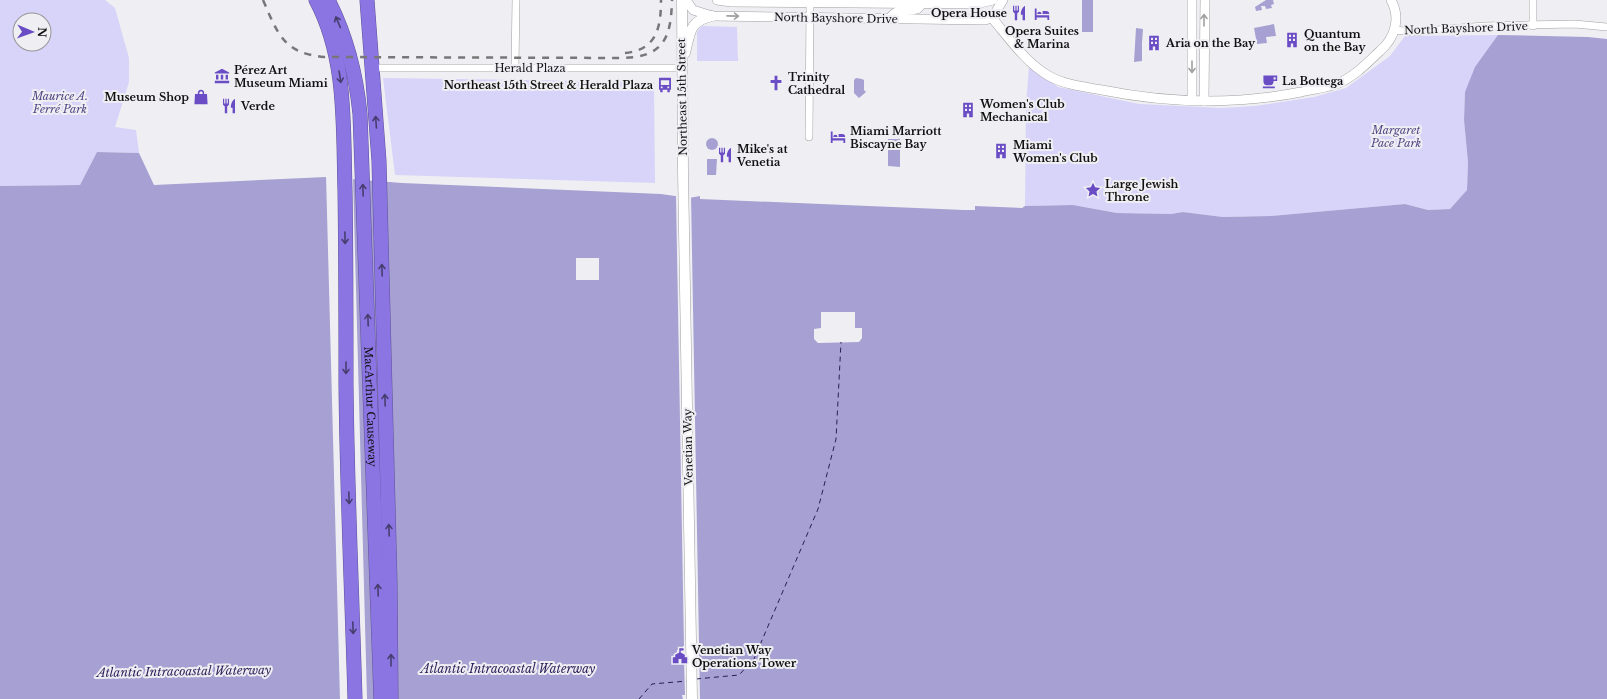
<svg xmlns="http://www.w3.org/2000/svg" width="1607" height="699" font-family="'Libre Baskerville',serif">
	<rect width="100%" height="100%" fill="#efeff3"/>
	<g fill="#d7d3f9" fill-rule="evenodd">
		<path d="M0,0H105L115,8L129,58V82L115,127L136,130L139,153L97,152L80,185L0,186ZM20,20H44V44H20Z"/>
		<polygon points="702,26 737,27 738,61 697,61 697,32"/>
		<polygon points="1498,35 1465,92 1464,120 1468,162 1467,190 1450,209 1428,210 1405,204 1271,216 1223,217 1183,212 1171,214 1117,213 1073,205 1025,206 1026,104 1029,67 1058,87 1139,104 1222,108 1255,106 1314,97 1346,88 1390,56 1405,36"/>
		<polygon points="383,78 654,82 655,183 395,175"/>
	</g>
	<g fill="#a6a1d2">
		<rect x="1082" y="0" width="11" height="32"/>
		<polygon points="1266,0 1273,0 1274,4 1271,5 1272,8 1266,9 1265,6 1261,6 1262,10 1256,11 1255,7"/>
		<polygon points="1274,24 1276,36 1266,37 1267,43 1257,44 1254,28"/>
		<polygon points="1136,28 1143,29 1142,43 1142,61 1134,62"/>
		<polygon points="1498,35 1588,37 1607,39 1607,699 0,699 0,186 80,185 97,152 139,153 154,185 326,177 402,183 661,194 689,198 700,196 700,199 964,210 975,210 975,206 1022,208 1025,206 1073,205 1117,213 1171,214 1183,212 1223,217 1271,216 1405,204 1428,210 1450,209 1467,190 1468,162 1464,120 1465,92 1475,67"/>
		<polygon points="856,78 862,79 864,80 864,90 866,92 859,98 854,93 854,80"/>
		<circle cx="712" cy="144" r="6"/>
		<polygon points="888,139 900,139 900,167 888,166"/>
		<polygon points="707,159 717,159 716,175 707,175"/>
	</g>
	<g fill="#efeff3">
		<polygon points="326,175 353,177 367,699 340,699"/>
		<polygon points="676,195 691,196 700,699 683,699 682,695 685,695 684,660 677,660 677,650 683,650 683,646 684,646"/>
		<rect x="576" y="258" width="23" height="22"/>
		<polygon points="821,312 855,312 855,328 862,328 862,338 859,342 818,343 814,339 814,329 821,328"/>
	</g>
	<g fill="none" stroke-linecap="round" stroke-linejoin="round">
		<g stroke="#2c1d58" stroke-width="1" stroke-dasharray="5 4" stroke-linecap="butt">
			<polyline points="696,679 739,675 754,659 818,509 836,439 841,342"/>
			<polyline points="639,699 652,684 687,681"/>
		</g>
		<g stroke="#a0a0a3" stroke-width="8">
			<g id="minor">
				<polyline points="1533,26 1533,0"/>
				<polyline points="1395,30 1413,32 1484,26 1575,24 1607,27"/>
				<polyline points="379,68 681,68"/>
				<polyline points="515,68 516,0"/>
				<polyline points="809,137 810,3"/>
			</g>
		</g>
		<g stroke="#a0a0a3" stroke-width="10">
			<g id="tertiary">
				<polyline points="686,0 693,10 712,16 985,20 992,18 1003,0"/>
				<polyline points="717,0 731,2 976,4 993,0"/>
				<path d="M890,18C899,6 905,13 917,9L922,4"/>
				<path d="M992,18C1009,38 1026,63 1049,76C1065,85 1085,87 1102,90C1167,103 1235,105 1301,92C1313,89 1327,88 1339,83C1355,76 1367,63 1380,51C1395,38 1401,18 1391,0"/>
				<polyline points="1192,101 1192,0"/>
				<polyline points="1204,101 1205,0"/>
			</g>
		</g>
		<g stroke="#a0a0a3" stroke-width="11">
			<g id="secondary">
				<polyline points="682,0 683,171 692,699"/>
				<path d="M685,53C690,33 689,21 712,16"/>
			</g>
		</g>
		<g stroke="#605299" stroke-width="15">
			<g id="motorway">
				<path d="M316,0C347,58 343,126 345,190C346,255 346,320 346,384C347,489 352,594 355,699"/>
				<path id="s1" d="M328,0C347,37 356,73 360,114L381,699"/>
				<polyline points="367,0 379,161 390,583 391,699"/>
			</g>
		</g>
		<use href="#minor" stroke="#fff" stroke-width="7"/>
		<use href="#tertiary" stroke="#fff" stroke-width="9"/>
		<use href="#secondary" stroke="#fff" stroke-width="10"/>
		<use href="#motorway" stroke="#8a75e2" stroke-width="14"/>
		<g stroke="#777779" stroke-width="2.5" stroke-dasharray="7 7" stroke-linecap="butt">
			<path d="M263,0C278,34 283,53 324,57L622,58C664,57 671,38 672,0"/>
			<path d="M625,53C657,50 661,27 661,0"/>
		</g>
	</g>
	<defs><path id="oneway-shaft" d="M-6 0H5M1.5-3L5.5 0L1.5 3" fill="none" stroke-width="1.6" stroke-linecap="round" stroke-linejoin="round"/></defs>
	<g stroke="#a0a0a0">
		<use href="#oneway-shaft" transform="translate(733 16) rotate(1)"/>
		<use href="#oneway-shaft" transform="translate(1204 20) rotate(-90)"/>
		<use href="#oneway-shaft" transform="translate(1192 67) rotate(90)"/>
	</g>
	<g stroke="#473e70">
		<use href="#oneway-shaft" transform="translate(338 22) rotate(-113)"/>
		<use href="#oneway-shaft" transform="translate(340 77) rotate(81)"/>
		<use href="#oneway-shaft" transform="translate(376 122) rotate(-94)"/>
		<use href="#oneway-shaft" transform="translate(363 190) rotate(-92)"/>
		<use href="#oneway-shaft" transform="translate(345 238) rotate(89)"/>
		<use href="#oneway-shaft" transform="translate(382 270) rotate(-92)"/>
		<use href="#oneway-shaft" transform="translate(368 320) rotate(-92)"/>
		<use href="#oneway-shaft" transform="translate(346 368) rotate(90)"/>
		<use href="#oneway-shaft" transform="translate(385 400) rotate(-92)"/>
		<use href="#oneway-shaft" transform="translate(349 498) rotate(88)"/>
		<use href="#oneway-shaft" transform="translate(389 530) rotate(-92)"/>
		<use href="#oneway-shaft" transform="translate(378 590) rotate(-92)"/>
		<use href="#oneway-shaft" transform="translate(353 628) rotate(88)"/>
		<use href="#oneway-shaft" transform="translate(391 660) rotate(-90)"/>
	</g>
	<defs>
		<g id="restaurant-bare" transform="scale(1.2)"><path d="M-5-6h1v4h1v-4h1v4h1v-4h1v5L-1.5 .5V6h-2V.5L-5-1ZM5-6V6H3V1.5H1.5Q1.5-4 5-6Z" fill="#6a4cc5" stroke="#efeff3" stroke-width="2.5" paint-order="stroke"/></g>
		<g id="hotel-bare" transform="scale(1.2)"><path d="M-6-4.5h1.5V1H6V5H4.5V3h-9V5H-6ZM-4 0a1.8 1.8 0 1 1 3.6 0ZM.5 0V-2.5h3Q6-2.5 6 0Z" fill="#6a4cc5" stroke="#efeff3" stroke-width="2.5" paint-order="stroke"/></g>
		<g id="building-bare" transform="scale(1.2)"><path d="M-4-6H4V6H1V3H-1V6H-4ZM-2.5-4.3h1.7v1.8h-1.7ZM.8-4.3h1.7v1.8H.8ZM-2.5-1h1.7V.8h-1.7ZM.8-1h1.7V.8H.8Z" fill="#6a4cc5" stroke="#efeff3" stroke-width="2.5" paint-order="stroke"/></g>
		<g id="museum-bare" transform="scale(1.2)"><path d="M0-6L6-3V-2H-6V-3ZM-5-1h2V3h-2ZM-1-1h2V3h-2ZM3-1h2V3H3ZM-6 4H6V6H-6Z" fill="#6a4cc5" stroke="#efeff3" stroke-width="2.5" paint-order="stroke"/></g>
		<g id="cafe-bare" transform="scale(1.2)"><path d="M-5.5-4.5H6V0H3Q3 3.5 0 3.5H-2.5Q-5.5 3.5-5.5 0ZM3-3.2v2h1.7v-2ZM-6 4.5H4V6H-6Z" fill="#6a4cc5" stroke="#efeff3" stroke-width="2.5" paint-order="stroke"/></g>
		<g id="church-bare" transform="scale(1.2)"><path d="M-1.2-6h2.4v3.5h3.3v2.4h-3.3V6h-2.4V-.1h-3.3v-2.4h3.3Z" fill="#6a4cc5" stroke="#efeff3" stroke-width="2.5" paint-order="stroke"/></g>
		<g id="bus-bare" transform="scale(1.2)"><path d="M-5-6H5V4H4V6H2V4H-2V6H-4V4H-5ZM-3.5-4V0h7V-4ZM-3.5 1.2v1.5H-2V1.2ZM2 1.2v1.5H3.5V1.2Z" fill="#6a4cc5" stroke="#efeff3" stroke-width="2.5" paint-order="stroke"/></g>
		<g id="shop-bare" transform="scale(1.2)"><path d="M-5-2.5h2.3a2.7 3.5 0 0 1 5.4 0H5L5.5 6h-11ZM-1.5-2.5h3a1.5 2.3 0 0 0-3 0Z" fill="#6a4cc5" stroke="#efeff3" stroke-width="2.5" paint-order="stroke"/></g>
		<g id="sight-bare" transform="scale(1.2)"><path d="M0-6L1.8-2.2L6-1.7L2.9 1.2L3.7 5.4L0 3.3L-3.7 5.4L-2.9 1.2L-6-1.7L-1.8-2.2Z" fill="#6a4cc5" stroke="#efeff3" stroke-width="2.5" paint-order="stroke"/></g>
		<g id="civic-bare" transform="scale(1.2)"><path d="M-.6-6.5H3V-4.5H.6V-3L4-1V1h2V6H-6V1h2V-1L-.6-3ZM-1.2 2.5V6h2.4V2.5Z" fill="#6a4cc5" stroke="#efeff3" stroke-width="2.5" paint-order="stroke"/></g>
	</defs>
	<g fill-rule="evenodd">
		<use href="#restaurant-bare" x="1019" y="13"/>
		<use href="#hotel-bare" x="1042" y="14"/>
		<use href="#building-bare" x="1292" y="40"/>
		<use href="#building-bare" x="1154" y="43"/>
		<use href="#museum-bare" x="222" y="76"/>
		<use href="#cafe-bare" x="1270" y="81"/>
		<use href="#church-bare" x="776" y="83"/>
		<use href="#bus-bare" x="665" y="85"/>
		<use href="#shop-bare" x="201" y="97"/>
		<use href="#restaurant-bare" x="229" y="106"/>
		<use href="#building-bare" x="968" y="110"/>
		<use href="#hotel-bare" x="838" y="137"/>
		<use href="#building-bare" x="1001" y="151"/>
		<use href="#restaurant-bare" x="725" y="155"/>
		<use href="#sight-bare" x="1093" y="190"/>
		<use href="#civic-bare" x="680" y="656"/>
	</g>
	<g text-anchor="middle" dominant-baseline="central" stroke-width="4" stroke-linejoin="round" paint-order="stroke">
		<g font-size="11" font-weight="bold" fill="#111112" stroke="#efeff3" text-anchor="start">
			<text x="1007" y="13" text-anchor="end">Opera House</text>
			<text x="1042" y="31" text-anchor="middle">Opera Suites<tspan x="1042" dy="13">&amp; Marina</tspan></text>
			<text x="1304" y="34">Quantum<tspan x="1304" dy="13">on the Bay</tspan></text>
			<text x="1166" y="43">Aria on the Bay</text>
			<text x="234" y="70">Pérez Art<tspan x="234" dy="13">Museum Miami</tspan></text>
			<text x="788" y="77">Trinity<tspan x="788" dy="13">Cathedral</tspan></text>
			<text x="1282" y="81">La Bottega</text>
			<text x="653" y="85" text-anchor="end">Northeast 15th Street &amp; Herald Plaza</text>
			<text x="189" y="97" text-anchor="end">Museum Shop</text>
			<text x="980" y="104">Women's Club<tspan x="980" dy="13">Mechanical</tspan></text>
			<text x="241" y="106">Verde</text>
			<text x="850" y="131">Miami Marriott<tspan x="850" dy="13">Biscayne Bay</tspan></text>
			<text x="1013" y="145">Miami<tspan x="1013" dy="13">Women's Club</tspan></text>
			<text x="737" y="149">Mike's at<tspan x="737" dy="13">Venetia</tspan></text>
			<text x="1105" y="184">Large Jewish<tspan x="1105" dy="13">Throne</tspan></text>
			<text x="692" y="650">Venetian Way<tspan x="692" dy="13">Operations Tower</tspan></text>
		</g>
		<g font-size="11" fill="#111112" stroke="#efeff3">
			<text transform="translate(836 18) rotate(1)">North Bayshore Drive</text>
			<text transform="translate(1466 28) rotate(-2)">North Bayshore Drive</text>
			<text x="530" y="68">Herald Plaza</text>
			<text transform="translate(682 97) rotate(-91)">Northeast 15th Street</text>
			<text stroke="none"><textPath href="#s1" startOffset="412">MacArthur Causeway</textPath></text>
			<text transform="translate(688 447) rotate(-91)">Venetian Way</text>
		</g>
		<g font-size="11" font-style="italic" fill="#514583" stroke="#efeff3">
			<text x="60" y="96">Maurice A.<tspan x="60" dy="13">Ferré Park</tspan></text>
			<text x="1396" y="130">Margaret<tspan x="1396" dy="13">Pace Park</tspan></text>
		</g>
		<g font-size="12" font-style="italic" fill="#2c1d58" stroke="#efeff3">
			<text x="508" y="668">Atlantic Intracoastal Waterway</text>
			<text transform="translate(184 671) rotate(-1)">Atlantic Intracoastal Waterway</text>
		</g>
	</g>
	<g transform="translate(32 32) rotate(92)"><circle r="19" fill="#efeff3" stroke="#969699"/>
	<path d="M0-3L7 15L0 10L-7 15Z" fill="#6a4cc5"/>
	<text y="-6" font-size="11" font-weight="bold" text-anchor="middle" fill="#111112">N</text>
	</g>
</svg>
